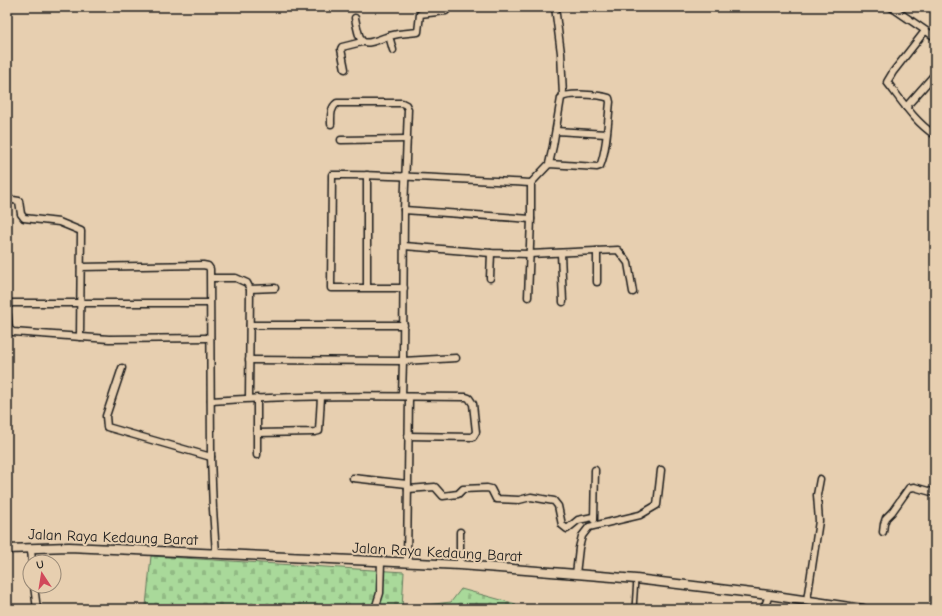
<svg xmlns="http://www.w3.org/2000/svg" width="942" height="616" font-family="'Comic Neue',sans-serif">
	<defs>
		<pattern id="cemetery-stones" width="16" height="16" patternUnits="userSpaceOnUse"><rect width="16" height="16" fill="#a9d99a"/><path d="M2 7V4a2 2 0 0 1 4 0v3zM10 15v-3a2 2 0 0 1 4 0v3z" fill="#91ba84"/></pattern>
	</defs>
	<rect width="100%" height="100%" fill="#e7cfb0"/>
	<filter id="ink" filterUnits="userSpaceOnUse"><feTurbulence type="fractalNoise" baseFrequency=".025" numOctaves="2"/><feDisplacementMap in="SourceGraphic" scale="8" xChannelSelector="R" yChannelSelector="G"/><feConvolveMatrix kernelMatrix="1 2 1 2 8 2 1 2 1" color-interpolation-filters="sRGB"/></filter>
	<g filter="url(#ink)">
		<polygon fill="url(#cemetery-stones)" stroke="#627a5b" points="151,556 404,572 402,608 451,602 461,589 516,604 514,609 106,609 146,606"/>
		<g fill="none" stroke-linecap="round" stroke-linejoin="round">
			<g stroke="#1c1c1c" stroke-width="6">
				<polyline id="service" points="634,609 636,579"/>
			</g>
			<g stroke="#1c1c1c" stroke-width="9">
				<g id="minor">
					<polyline points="555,7 561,53 563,96"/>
					<polyline points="891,7 935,37"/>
					<path d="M355,18C361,48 361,46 389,36"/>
					<path d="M925,31L893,72L887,82C901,100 915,122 935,135"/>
					<polyline points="393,50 389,36 398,34 418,32 420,14 446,11 447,7"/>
					<polyline points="345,69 341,49 342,47 362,42"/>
					<polyline points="906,107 935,74"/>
					<path d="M331,124C331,117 330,108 337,103H402L406,105L408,109L404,210L403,361L402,396"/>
					<polyline points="556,131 606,134"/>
					<polyline points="341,140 407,139"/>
					<polyline points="7,199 19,201 21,214 24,218 59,222 81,231 80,337"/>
					<polyline points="404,210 531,219"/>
					<polyline points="404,246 491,253 529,254 618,250 628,263 633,292"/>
					<polyline points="597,251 597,282"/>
					<polyline points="561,253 563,302"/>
					<polyline points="81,267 203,265 208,266 210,269 211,457 213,509 216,554"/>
					<polyline points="211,278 236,278 247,283 250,289 249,398"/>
					<polyline points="490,278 491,253"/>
					<polyline points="367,287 367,175"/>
					<path d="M404,288H331L332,175C398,174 465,180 531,183"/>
					<polyline points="250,289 275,288"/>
					<path d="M528,297L531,219V183L549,164L553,146L561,98C567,92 601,95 609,98L610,102C608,119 607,151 600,166L597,167L549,164"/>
					<polyline points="209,303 13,303 8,304 7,307 9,329 13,332 109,339 210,338"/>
					<polyline points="250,325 404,325"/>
					<polyline points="249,360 403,361 456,358"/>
					<polyline points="122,368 106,416 107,427 211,457"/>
					<polyline points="257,398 257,455"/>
					<path d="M211,401C296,395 381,396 466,397L469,398L473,404L476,432L473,437L408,436"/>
					<polyline points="257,433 315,432 319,431 321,397"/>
					<polyline points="353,478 407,484"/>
					<polyline points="408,489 435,487 443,496 458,494 463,489 487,488 491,489 496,499 519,500 531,497 554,501 558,506 562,525 567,529 578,520 593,517"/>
					<polyline points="594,520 595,470"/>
					<polyline points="460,532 460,565"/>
					<polyline points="883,532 884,524 886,518 892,512 909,488 914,487 935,493"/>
					<polyline points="31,548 32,562"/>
					<polyline points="407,563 409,397"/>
					<polyline points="576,574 579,548 582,536 589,527 640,515 657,505 661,470"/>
					<polyline points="34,586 37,609"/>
					<polyline points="807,600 819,521 817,495 820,479"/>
					<polyline points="375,609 380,593 381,562"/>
					<polyline points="764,609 769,595"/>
				</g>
			</g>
			<g stroke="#1c1c1c" stroke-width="11">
				<polyline id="tertiary" points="7,549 69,547 460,565 576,574 636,579 769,595 863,609"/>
			</g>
			<use href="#service" stroke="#e7cfb0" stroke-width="3"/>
			<use href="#minor" stroke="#e7cfb0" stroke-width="6"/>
			<use href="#tertiary" stroke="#e7cfb0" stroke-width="8"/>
		</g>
	</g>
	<g text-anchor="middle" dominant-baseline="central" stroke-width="4" stroke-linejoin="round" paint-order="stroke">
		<g font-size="15" fill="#1c1c1c" stroke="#e7cfb0">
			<text transform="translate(113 537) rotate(2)">Jalan Raya Kedaung Barat</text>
			<text transform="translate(437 552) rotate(3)">Jalan Raya Kedaung Barat</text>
		</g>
	</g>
	<rect width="942" height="616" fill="none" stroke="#e7cfb0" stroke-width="24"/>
	<rect x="12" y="12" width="918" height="592" fill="none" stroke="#1c1c1c" stroke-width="1.5" filter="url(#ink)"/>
	<g transform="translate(42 574) rotate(348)"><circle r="19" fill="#e7cfb0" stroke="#968775"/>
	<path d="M0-3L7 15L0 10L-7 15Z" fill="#d1495b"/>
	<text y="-6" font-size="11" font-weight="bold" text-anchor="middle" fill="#1c1c1c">U</text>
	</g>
</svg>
